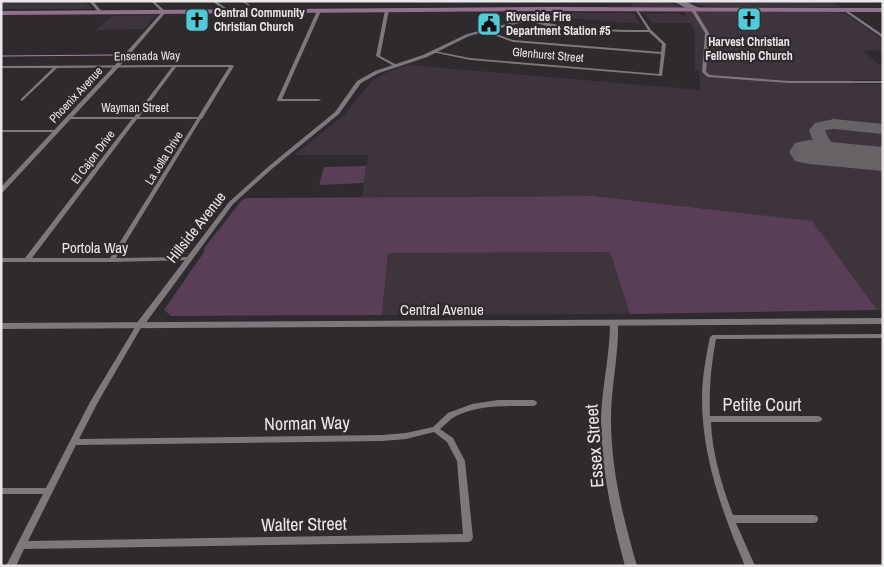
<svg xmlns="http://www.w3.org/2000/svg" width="884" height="567" font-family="'Archivo Narrow',sans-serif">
	<rect width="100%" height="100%" fill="#2f2a2e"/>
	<g fill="#3e343c">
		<polygon points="1,1 84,1 92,9 1,9"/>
		<polygon points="635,1 669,1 679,7 630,7"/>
		<polygon points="687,1 828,1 841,7 709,7"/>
		<polygon points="685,12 838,12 846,14 883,40 883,50 863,51 883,67 883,80 852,80 855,84 883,84 883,310 877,310 811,221 593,196 362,197 368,155 294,155 344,115 371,82 385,73 408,65 700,90 699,70 695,70 695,33 691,23 652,23 645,14 675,13 686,16"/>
		<polygon points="550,13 629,13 634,14 640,24 545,16"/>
		<polygon points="156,15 144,29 96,30 112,16"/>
		<polygon points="610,252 630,314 382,315 388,253"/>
	</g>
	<g fill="#593e56">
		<polygon points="366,166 364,183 319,185 324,167"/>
		<polygon points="593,196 812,221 877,310 630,314 610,252 388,253 382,315 171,316 164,310 204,252 205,247 242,200 246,198"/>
	</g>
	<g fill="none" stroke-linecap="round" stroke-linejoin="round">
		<g stroke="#a587a1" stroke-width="1">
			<polyline points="242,1 249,5"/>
			<polyline points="1,56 116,55"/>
		</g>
		<path fill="#676266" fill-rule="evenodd" d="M834,119L883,124V134L834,129L825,130C832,151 839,142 849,155L847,158C837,161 825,155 817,148C813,144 811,135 809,130L815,123Z"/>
		<polygon fill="#676266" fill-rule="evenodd" points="809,140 883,147 883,171 809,164 795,161 789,152 795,143"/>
		<g fill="#7e787d" fill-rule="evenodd">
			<polygon points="151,1 154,1 165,11 165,13 163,13"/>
			<polygon points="212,1 216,1 230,11 227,12"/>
			<polygon points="387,9 389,10 380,56 395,64 396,65 394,66 376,56 385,10"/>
			<path d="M635,9H637L651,30L666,44L662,76L470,60L432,52L434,51L470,58L659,74L661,54L513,42L483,31L486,30L513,40L661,52L662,44L649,32C621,32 593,32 566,29C553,27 539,25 527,20L529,19C568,29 608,30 648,30Z"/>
			<polygon points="693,9 695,10 709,33 706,72 710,75 789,81 883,81 883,83 789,83 708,77 702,72 705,33 691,10"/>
			<polygon points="845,9 883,35 883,38 844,11 843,10"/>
			<polygon points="319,10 321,11 282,99 319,99 321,100 319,101 278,101 277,100 317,11"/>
			<path d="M175,65H232L234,66L203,117V118L201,119L116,258L189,257L192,259L191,260L112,262H1V258H25L132,119H69L67,118V117H134L172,67L57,68L22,101H21V99L53,68H1V66ZM176,67H229L198,117H139ZM137,119H197L110,258H32Z"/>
			<polygon points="1,130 57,130 59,131 57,132 1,132"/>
			<path d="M137,324H141L142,326L98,402L79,439L382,435L406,433L433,427L448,413L472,404L498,400H533L536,401L537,403L536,405L533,406C507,406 480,404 456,416C450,419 445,425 440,429L453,438L465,461L473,538L471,541L468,542L24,549L16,566H6L43,494H1V488H46L90,402ZM434,432L447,442L457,461L463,534L28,541L76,445L382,441L406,439Z"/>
			<path d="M883,334V338L716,339C711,366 709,388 710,416H818L821,417L822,419L821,421L818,422H711C712,453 722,486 733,515H814L817,516L818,519L817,522L814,523H736L755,566H745C722,512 702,457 702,398C702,377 706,357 710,337L713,335Z"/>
		</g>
		<g fill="#7e787d" fill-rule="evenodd">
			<polygon points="89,1 93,1 102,12 102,14 100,14"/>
			<polygon points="537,9 540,10 540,15 536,19 469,36 427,57 379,73 361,83 339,114 273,168 233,204 142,328 136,328 135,326 136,324 229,202 269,166 335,112 357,81 375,71 423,55 467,34 534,17 536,15"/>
			<polygon points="163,11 166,12 119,67 3,192 1,193 1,187 115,65"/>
			<path d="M614,320L618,323V335C617,363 611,391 611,419C611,469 623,518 637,566H625C612,518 601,469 601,418C602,386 610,355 610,323Z"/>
		</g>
		<g fill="#7e787d" fill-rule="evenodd">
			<polygon points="673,1 685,1 699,8 695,11 691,11"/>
			<polygon points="883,318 883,324 1,329 1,323"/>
		</g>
		<polygon fill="#93708f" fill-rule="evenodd" points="549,7 883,8 883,12 549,11 1,15 1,11"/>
	</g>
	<defs>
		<g id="church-square" transform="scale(1.25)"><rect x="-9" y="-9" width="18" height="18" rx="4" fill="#52cbd8" stroke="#2f2a2e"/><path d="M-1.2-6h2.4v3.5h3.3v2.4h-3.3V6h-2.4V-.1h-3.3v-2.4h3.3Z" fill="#111"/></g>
		<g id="civic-square" transform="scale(1.25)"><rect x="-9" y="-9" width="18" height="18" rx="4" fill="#52cbd8" stroke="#2f2a2e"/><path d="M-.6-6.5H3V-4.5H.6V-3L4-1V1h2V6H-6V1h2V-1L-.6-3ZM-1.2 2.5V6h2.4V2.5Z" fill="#111"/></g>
	</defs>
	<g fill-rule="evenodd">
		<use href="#church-square" x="749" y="19"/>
		<use href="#church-square" x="197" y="20"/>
		<use href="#civic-square" x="489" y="24"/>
	</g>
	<g text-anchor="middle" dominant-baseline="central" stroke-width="4.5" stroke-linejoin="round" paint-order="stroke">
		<g font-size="12" font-weight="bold" fill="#eae7e9" stroke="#2f2a2e" text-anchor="start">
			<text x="214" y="13">Central Community<tspan x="214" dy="14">Christian Church</tspan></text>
			<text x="506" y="17">Riverside Fire<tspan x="506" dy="14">Department Station #5</tspan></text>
			<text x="749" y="42" text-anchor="middle">Harvest Christian<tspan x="749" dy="14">Fellowship Church</tspan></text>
		</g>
		<g font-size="12" fill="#eae7e9" stroke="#2f2a2e">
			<text transform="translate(548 55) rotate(5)">Glenhurst Street</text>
			<text transform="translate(147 56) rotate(-1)">Ensenada Way</text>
			<text transform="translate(76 95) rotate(-47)">Phoenix Avenue</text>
			<text x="135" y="108">Wayman Street</text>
			<text transform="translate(93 157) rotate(-53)">El Cajon Drive</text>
			<text transform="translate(164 158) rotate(-58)">La Jolla Drive</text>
		</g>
		<g font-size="15" fill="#eae7e9" stroke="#2f2a2e">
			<text transform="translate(196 227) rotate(-52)">Hillside Avenue</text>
			<text x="95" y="247">Portola Way</text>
			<text x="442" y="309">Central Avenue</text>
		</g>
		<g font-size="18" fill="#eae7e9" stroke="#2f2a2e">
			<text x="762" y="404">Petite Court</text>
			<text transform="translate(307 423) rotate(-1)">Norman Way</text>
			<text transform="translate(594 446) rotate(-94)">Essex Street</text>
			<text transform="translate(304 524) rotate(-1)">Walter Street</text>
		</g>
	</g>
	<rect width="884" height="567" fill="none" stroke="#eae7e9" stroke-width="5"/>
</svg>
